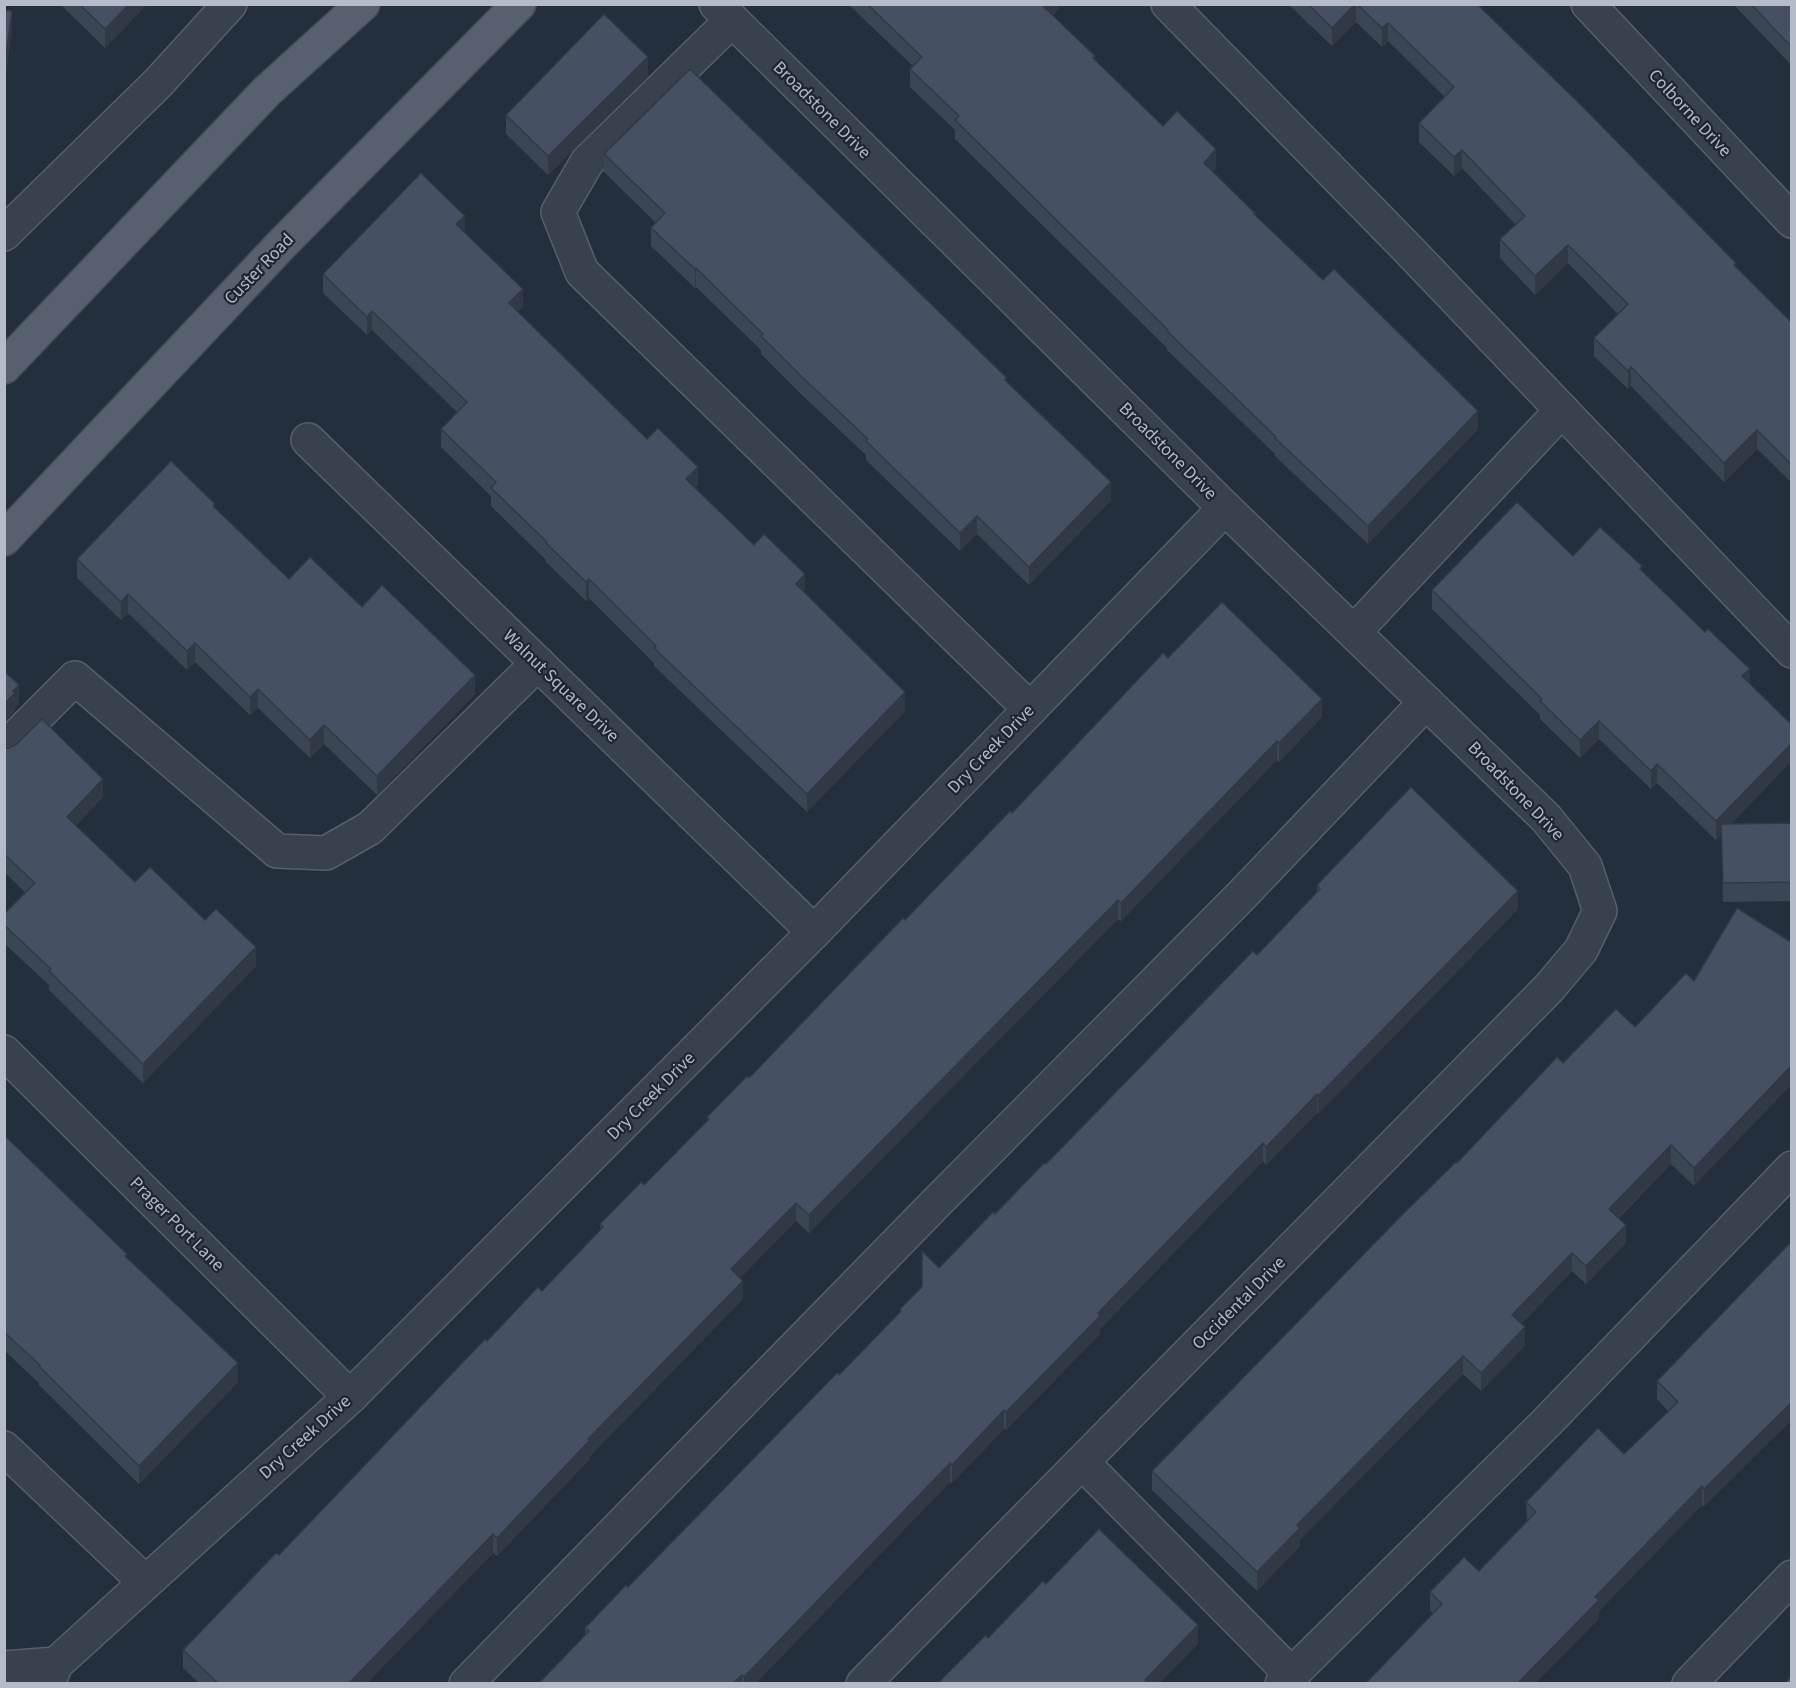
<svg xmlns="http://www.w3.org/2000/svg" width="1796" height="1688" font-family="'Source Sans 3',sans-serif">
	<rect width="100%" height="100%" fill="#242f3e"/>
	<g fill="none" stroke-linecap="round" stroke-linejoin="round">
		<g stroke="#565f6c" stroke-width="36">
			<g id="minor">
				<polyline points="716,4 1225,508 1546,818 1585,866 1600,911 1581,950 1549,988 863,1684"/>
				<polyline points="1168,4 1405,246 1792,651"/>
				<polyline points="1588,4 1792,221"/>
				<polyline points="732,20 587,162 558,212 582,272 1030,709"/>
				<polyline points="4,234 158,83 230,4"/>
				<polyline points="308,440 814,932"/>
				<polyline points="1354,632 1562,410"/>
				<polyline points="4,749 75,678 277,851 326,853 370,828 538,663"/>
				<polyline points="4,1052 350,1397"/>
				<polyline points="4,1448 145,1582"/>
				<polyline points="1082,1462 1291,1674"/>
				<polyline points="4,1668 56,1664"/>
				<polyline points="48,1684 56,1664 350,1397 814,932 1225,508"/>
				<polyline points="466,1684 937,1202 1241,896 1426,702"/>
				<polyline points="1282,1684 1548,1421 1792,1168"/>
				<polyline points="1689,1684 1792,1577"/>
			</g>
		</g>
		<g stroke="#414a57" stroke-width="36">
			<g id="major">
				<polyline points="4,367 267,91 363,4"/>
				<polyline points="4,539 282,244 519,4"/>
			</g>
		</g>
		<use href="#minor" stroke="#38414e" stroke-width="33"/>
		<use href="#major" stroke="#56606e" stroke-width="33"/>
	</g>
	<g fill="#3b4654">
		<polygon points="60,4 147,4 105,48"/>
		<polygon points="848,4 1059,4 1059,8 1053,15 1095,60 1163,126 1216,168 1213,172 1255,215 1478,429 1368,544 1275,456 1275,454 1167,350 1167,348 955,139 955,130 910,87 910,69 913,66"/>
		<polygon points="1288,4 1477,4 1791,322 1791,482 1757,449 1724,482 1631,386 1628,389 1594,356 1594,338 1618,314 1568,263 1535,295 1500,258 1500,239 1516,225 1462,168 1454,176 1419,142 1419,123 1445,97 1388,41 1382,47 1356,22 1332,46"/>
		<polygon points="1733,4 1791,4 1791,65 1779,52"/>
		<polygon points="648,76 548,175 506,134 506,115"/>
		<polygon points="604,154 1007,382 1111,500 1029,585 977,534 960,551 866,460 866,455 802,395 761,354 761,350 696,287 695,288 651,246 651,228 656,223 604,172"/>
		<polygon points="465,233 523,307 518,312 647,439 698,485 695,488 754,545 805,593 905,711 807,812 654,666 654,663 589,598 586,601 546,562 546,560 491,506 491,496 441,447 441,429 457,412 372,330 367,335 323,293 323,274"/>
		<polygon points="215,508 289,579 362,607 475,694 377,795 324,744 310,758 258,708 250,715 195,662 187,670 128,613 121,620 77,578 77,559"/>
		<polygon points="1573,556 1642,571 1732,824 1791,823 1791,901 1723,902 1721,835 1716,840 1657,783 1651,789 1599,739 1580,758 1540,719 1540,715 1432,609 1432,590"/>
		<polygon points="1168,658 1322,717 1279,762 1277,760 1121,921 1118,919 809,1233 796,1221 740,1278 743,1299 590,1456 590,1459 497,1556 493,1553 367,1683 199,1683 183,1668 183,1650 279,1555 542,1291 600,1230 600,1224 644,1185 707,1121 707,1117 749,1078 905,920"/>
		<polygon points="4,748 103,797 76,825 135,882 205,920 256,966 143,1083 49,990 49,985 4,943 4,914 25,892 4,872"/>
		<polygon points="1317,885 1518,909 1318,1114 1317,1113 1266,1165 1263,1161 1100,1329 1100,1334 1058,1377 1006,1430 1004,1429 952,1483 950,1482 756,1683 539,1683 585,1635 585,1628 628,1587 839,1375 900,1312 900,1309 939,1268 1257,955 1317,893"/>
		<polygon points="1694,981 1694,1186 1671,1164 1619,1218 1626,1243 1586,1284 1572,1271 1521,1324 1525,1346 1481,1391 1463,1374 1300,1540 1300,1546 1257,1591 1152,1490 1152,1471 1457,1163 1563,1063 1635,1027"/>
		<polygon points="4,1135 127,1258 238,1382 139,1484 39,1385 39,1383 4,1350"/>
		<polygon points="1791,1242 1704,1507 1702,1505 1599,1611 1599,1619 1433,1614 1430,1610 1430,1592 1479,1571 1527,1521 1526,1502 1624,1454 1668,1411 1657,1399 1657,1381"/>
	</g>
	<g fill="#303945">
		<polygon points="129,4 147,4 105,48 105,29"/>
		<polygon points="1045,4 1059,4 1059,8 1043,24 1043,6"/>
		<polygon points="1355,4 1356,4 1356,22 1332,46 1332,28"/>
		<polygon points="12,11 12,30 4,91 4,72"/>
		<polygon points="1388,23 1388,41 1382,47 1382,28"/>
		<polygon points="648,57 648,76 548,175 548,156"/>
		<polygon points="1216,149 1216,168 1204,181 1204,163"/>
		<polygon points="1462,150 1462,168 1454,176 1454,157"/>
		<polygon points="465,216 465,234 456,224"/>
		<polygon points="1568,245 1568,263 1535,295 1535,276"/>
		<polygon points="696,268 696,287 695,288 695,269"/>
		<polygon points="523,289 523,307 509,322 509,303"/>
		<polygon points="372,311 372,330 367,335 367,317"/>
		<polygon points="1631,367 1631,386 1628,389 1628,371"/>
		<polygon points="1478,411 1478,429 1368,544 1368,526"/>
		<polygon points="1757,430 1757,449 1724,482 1724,463"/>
		<polygon points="698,467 698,485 686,498 686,479"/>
		<polygon points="1111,482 1111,500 1029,585 1029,567"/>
		<polygon points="977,516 977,534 960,551 960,533"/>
		<polygon points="805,574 805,593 796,603 796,584"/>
		<polygon points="589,579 589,598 586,601 586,582"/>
		<polygon points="128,594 128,613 121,620 121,602"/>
		<polygon points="195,643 195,662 187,670 187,651"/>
		<polygon points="1750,669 1750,687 1742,676"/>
		<polygon points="475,675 475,694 377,795 377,776"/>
		<polygon points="19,685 19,703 15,708 15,712 4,722 4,704 13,691"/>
		<polygon points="258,689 258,708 250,715 250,697"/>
		<polygon points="905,692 905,711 807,812 807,794"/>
		<polygon points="1322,699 1322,717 1279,762 1279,743"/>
		<polygon points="1599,721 1599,739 1580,758 1580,740"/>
		<polygon points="324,725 324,744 310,758 310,740"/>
		<polygon points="1277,741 1277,760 1121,921 1121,903"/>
		<polygon points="1791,744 1791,762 1716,840 1716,821"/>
		<polygon points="1657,764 1657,783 1651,789 1651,771"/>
		<polygon points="103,779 103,797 67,835 67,817"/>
		<polygon points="1518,891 1518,909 1318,1114 1318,1096"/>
		<polygon points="1118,900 1118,919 809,1233 809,1215"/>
		<polygon points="256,947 256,966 143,1083 143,1064"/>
		<polygon points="1791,1066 1791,1085 1694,1186 1694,1168"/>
		<polygon points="1317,1094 1317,1113 1266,1165 1266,1147"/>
		<polygon points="1263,1143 1263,1161 1100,1329 1100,1334 1006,1430 1006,1412 1098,1313"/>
		<polygon points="1671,1145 1671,1164 1609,1227 1609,1209"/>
		<polygon points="796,1203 796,1221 731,1287 731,1269"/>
		<polygon points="1626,1225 1626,1243 1586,1284 1586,1266"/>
		<polygon points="1572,1253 1572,1271 1512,1334 1512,1315"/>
		<polygon points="743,1281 743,1299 590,1456 590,1459 497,1556 497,1538 588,1439"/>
		<polygon points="1525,1327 1525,1346 1481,1391 1481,1373"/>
		<polygon points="1463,1356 1463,1374 1300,1540 1300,1546 1257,1591 1257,1572 1297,1525"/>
		<polygon points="238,1363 238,1382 139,1484 139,1466"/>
		<polygon points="1791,1403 1791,1421 1704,1507 1704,1489"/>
		<polygon points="1004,1410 1004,1429 952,1483 952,1465"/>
		<polygon points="950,1463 950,1482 756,1683 744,1683 744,1677"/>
		<polygon points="1702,1486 1702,1505 1599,1611 1599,1619 1536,1683 1518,1683 1595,1597"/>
		<polygon points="493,1534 493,1553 367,1683 349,1683"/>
		<polygon points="1198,1625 1198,1644 1160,1683 1145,1683 1145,1680"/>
		<polygon points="742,1675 742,1683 733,1683"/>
	</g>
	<g fill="#455162" stroke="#303945" stroke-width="1.5">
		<polygon points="79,4 129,4 105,29"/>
		<polygon points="867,4 1045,4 1043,6 1095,56 1093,58 1163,126 1177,111 1216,149 1204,163 1255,213 1254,214 1323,280 1334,269 1478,411 1368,526 1275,438 1276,437 1167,331 1168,330 955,120 959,116 910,69 922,57"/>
		<polygon points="1308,4 1355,4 1332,28"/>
		<polygon points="1357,4 1477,4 1581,105 1736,263 1734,265 1791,322 1791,464 1757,430 1724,463 1631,367 1628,371 1594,338 1628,304 1568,245 1535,276 1500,239 1525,216 1462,150 1454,157 1419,123 1454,87 1388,23 1382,28"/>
		<polygon points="1751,4 1791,4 1791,46 1779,34"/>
		<polygon points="4,10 12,11 4,72"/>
		<polygon points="604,14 648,57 548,156 506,115"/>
		<polygon points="690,69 1007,378 1005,380 1111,482 1029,567 977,516 960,533 866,441 868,439 802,377 761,336 763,334 696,268 695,269 651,228 665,213 604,154"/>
		<polygon points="421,173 465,216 456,224 523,289 509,303 647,439 658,428 698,467 686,479 754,545 764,534 805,574 796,584 905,692 807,794 654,648 656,646 589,579 586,582 546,543 547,542 491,488 496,482 441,429 467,402 372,311 367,317 323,274"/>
		<polygon points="171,461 215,504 213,506 289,579 310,557 362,607 382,585 475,675 377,776 324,725 310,740 258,689 250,697 195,643 187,651 128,594 121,602 77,559"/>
		<polygon points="1517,502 1573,556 1600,527 1642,566 1640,569 1705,632 1708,629 1750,669 1742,676 1791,724 1791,744 1716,821 1657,764 1651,771 1599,721 1580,740 1540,701 1542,699 1432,590"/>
		<polygon points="1222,602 1322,699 1279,743 1277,741 1121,903 1118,900 809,1215 796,1203 731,1269 743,1281 588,1439 590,1440 497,1538 493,1534 349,1683 218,1683 183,1650 276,1553 279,1555 485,1339 487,1341 538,1287 542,1291 603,1227 600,1224 641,1182 644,1185 709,1119 707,1117 747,1076 749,1078 903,918 905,920 1010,811 1012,813 1163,653 1168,658"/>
		<polygon points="4,671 19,685 13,691 15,693 4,704"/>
		<polygon points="42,719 103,779 67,817 135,882 150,867 205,920 216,909 256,947 143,1064 49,971 51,969 4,925 4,914 35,883 4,854 4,748 9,748 17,744"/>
		<polygon points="1411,787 1518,891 1318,1096 1317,1094 1266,1147 1263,1143 1098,1313 1100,1316 1058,1359 1006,1412 1004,1410 952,1465 950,1463 744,1677 742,1675 733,1683 539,1683 589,1631 585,1628 626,1585 628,1587 837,1373 839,1375 901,1311 900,1309 922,1287 922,1251 939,1268 993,1212 995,1214 1044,1163 1046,1164 1253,951 1257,955 1320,889 1317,885"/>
		<polygon points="1791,823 1791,882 1723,883 1721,824"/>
		<polygon points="1737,908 1791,942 1791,1066 1694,1168 1671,1145 1609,1209 1626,1225 1586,1266 1572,1253 1512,1315 1525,1327 1481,1373 1463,1356 1297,1525 1300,1528 1257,1572 1152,1471 1405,1212 1456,1162 1457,1163 1557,1057 1563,1063 1616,1009 1635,1027 1686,973 1694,981"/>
		<polygon points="4,1135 127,1254 125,1256 238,1363 139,1466 39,1366 40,1365 4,1332"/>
		<polygon points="1791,1242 1791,1403 1704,1489 1702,1486 1595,1597 1599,1600 1518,1683 1366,1683 1442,1604 1430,1592 1464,1557 1479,1571 1536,1512 1526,1502 1598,1428 1624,1454 1678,1402 1657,1381"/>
		<polygon points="1099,1529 1198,1625 1145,1680 1149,1683 938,1683 986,1635 988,1638 1043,1581 1046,1584"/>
		<polygon points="1791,1676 1791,1683 1785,1683"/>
	</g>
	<g text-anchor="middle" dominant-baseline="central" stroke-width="4.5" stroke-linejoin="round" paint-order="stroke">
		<g font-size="18" fill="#b4bcc9" stroke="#1d2633">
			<text transform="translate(822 110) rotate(45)">Broadstone Drive</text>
			<text transform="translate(1690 113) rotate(47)">Colborne Drive</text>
			<text transform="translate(259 269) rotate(-46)">Custer Road</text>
			<text transform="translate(1168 451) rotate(45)">Broadstone Drive</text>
			<text transform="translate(561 686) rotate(44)">Walnut Square Drive</text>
			<text transform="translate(991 749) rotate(-46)">Dry Creek Drive</text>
			<text transform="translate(1516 791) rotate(46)">Broadstone Drive</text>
			<text transform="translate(651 1096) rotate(-45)">Dry Creek Drive</text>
			<text transform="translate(177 1224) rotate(45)">Prager Port Lane</text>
			<text transform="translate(1239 1303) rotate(-45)">Occidental Drive</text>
			<text transform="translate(305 1437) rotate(-42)">Dry Creek Drive</text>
		</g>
	</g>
	<rect width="1796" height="1688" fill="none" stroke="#b4bcc9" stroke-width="12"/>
</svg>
